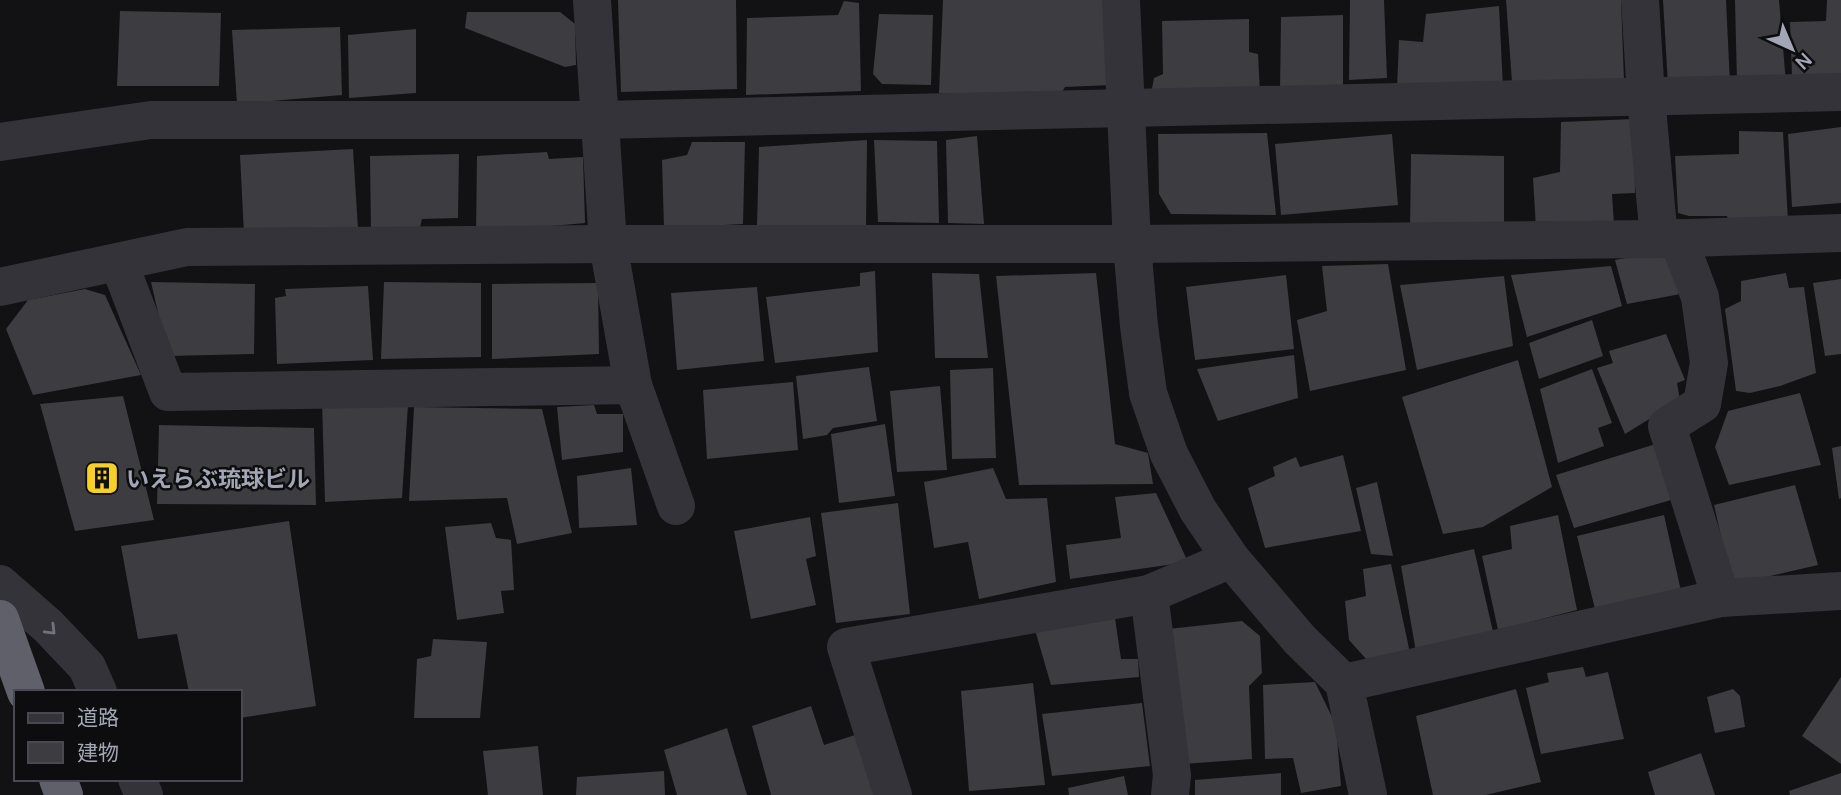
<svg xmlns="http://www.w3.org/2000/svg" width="1841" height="795" font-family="Manrope,'Noto Sans JP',sans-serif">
	<rect width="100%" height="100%" fill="#121214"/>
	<g fill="#3c3c41">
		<polygon points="618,0 736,0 737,89 621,92"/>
		<polygon points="943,0 1106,0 1111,85 1065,87 1058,99 967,97 939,93"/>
		<polygon points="1350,0 1384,0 1387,78 1349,80"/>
		<polygon points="1506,0 1621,0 1624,80 1512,82"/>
		<polygon points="1663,0 1726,0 1730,84 1668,85"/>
		<polygon points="1735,0 1779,0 1786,83 1737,84"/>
		<polygon points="1827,0 1841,0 1841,76 1792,76 1790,22 1826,21"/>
		<polygon points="844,1 859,3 861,91 746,95 747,18 838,15"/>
		<polygon points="1499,6 1503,87 1397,88 1399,40 1423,42 1426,14"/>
		<polygon points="120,11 221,13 219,86 117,86"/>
		<polygon points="467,12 560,12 575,24 576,65 565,67 465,28"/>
		<polygon points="879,14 933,15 931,85 882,84 873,74"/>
		<polygon points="1343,15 1343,89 1280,91 1281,17"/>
		<polygon points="1249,19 1249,52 1258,54 1260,93 1151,94 1154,78 1163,74 1162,21"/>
		<polygon points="340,27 342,95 237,104 232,30"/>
		<polygon points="416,29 416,93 349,98 348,35"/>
		<polygon points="1634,119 1635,193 1612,194 1614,225 1536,229 1533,178 1560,172 1561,122"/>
		<polygon points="1841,127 1841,203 1792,207 1788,134"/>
		<polygon points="1739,131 1783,132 1788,221 1729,222 1727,216 1689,216 1678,213 1675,156 1739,154"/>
		<polygon points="1267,133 1276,215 1171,214 1159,194 1158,134"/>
		<polygon points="1392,134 1398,205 1281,215 1275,144"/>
		<polygon points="977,136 984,224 948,223 946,140"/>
		<polygon points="867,140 866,226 757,225 759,147"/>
		<polygon points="874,140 937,141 939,223 878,222"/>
		<polygon points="692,142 745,142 743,224 664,228 662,160 687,155"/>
		<polygon points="353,149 358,229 244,234 240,155"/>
		<polygon points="547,152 549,159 583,157 585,223 476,233 477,156"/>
		<polygon points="459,154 458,218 422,219 418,235 371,235 370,156"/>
		<polygon points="1411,154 1504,156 1504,228 1410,231"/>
		<polygon points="1663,251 1686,293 1627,304 1615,260"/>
		<polygon points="1388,264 1406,370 1310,391 1297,320 1327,311 1322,266"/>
		<polygon points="1611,266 1622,306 1527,337 1511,275"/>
		<polygon points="875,271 878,352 775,363 766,297 860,286 860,273"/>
		<polygon points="932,273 979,274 988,358 935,358"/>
		<polygon points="1096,273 1115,444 1148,453 1153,484 1019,485 996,276"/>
		<polygon points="1786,273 1789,288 1804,287 1816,373 1780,386 1750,393 1736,391 1725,309 1741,301 1741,281"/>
		<polygon points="1286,275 1294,349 1195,360 1186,287"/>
		<polygon points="1504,276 1513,346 1417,370 1400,285"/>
		<polygon points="1841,279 1841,354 1825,356 1813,283"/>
		<polygon points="151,282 255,284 254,354 168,356"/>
		<polygon points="384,282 481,283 481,357 381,359"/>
		<polygon points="598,283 599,354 492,359 492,284"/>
		<polygon points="368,286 373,360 277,364 275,298 286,296 285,289"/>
		<polygon points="757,287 764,361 677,370 671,293"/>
		<polygon points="85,289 105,295 141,375 33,395 6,329 28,300"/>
		<polygon points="1592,320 1603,356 1539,379 1529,343"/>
		<polygon points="1666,334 1685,380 1677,383 1680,400 1625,434 1597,368 1613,363 1609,351"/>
		<polygon points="1294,355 1298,398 1218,421 1197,369"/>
		<polygon points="1518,360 1552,487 1483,527 1443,534 1402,397"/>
		<polygon points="869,367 877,421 833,428 827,435 803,439 796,376"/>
		<polygon points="993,368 996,458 952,459 950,370"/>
		<polygon points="1592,369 1612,423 1598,428 1604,446 1558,463 1540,389"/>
		<polygon points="793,382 798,450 707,459 703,390"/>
		<polygon points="940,386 947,470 897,472 890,391"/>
		<polygon points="1800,393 1821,465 1729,485 1715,447 1728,411"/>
		<polygon points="123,396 154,520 75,531 40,404"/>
		<polygon points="322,402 408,404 402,498 325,502"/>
		<polygon points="594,405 597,414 623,414 623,452 562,460 557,407"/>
		<polygon points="414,407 542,409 572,533 517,544 507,498 409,501"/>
		<polygon points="885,424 895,496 839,503 831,434"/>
		<polygon points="159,425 314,428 316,505 157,504"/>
		<polygon points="1659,443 1678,498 1574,528 1556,475"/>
		<polygon points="1841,446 1841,498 1839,499 1832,448"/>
		<polygon points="1343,455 1361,531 1265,548 1248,488 1275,476 1273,467 1296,457 1300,467"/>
		<polygon points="631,468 637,525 579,528 577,476"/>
		<polygon points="993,468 1006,499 1047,498 1056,582 979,599 968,542 934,548 924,482"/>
		<polygon points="1377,482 1393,556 1371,554 1356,488"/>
		<polygon points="1795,485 1818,565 1732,585 1714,505"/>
		<polygon points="1156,493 1188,562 1070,579 1066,545 1121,538 1115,497"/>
		<polygon points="898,503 910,614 836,623 821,513"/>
		<polygon points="1558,515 1577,610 1498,630 1482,556 1512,549 1510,526"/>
		<polygon points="1664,515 1681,591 1596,613 1577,536"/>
		<polygon points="810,517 816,556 806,559 816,605 751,619 734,531"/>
		<polygon points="289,521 316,706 240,718 240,692 189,692 177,634 138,639 121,546"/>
		<polygon points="491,523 496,538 511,540 514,590 501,591 504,613 457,620 445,527"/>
		<polygon points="1474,549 1494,636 1416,652 1401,566"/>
		<polygon points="1391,564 1410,653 1367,660 1349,640 1345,601 1366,596 1363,569"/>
		<polygon points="1115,618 1121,659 1138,659 1139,677 1051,685 1035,630"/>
		<polygon points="1242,621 1260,636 1262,673 1249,686 1252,759 1183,764 1168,629"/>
		<polygon points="433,639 487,642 480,718 414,718 417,659 431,656"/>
		<polygon points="1583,667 1586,677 1608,672 1624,739 1541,754 1526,688 1549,682 1547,673"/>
		<polygon points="1841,677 1841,764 1802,736"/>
		<polygon points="1315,682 1336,725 1341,786 1301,793 1293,758 1265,759 1263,685"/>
		<polygon points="1033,683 1045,785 969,791 961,691"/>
		<polygon points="1516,689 1541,782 1486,795 1433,795 1416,716"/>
		<polygon points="1733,689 1740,696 1745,727 1715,733 1707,697"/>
		<polygon points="1142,703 1150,766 1052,776 1042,714"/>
		<polygon points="811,706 824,745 858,734 878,795 771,795 752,726"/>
		<polygon points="727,728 747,795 677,795 664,750"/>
		<polygon points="538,746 543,795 488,795 483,751"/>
		<polygon points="1701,753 1715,795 1655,795 1648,772"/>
		<polygon points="664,771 665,795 576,795 577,777"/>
		<polygon points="1281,773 1281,795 1195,795 1195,780"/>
		<polygon points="1841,773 1841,795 1790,795 1789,791"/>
		<polygon points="1124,776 1128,795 1069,795 1068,788"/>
	</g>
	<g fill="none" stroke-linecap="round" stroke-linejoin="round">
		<g stroke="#333339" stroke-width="38">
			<polyline points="592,0 608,244 633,385"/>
			<polyline points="1121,0 1132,244 1139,326 1148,393 1169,454 1198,510 1231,559 1300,640 1344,683 1368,795"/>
			<polyline points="1640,0 1646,97 1659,239"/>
			<polyline points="0,142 151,120 600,120 1841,92"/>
			<polyline points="1678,238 1700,297 1709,363 1702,404 1667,426 1721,598"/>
			<polyline points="119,263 168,392 633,385 676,506"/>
			<polyline points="0,287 187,247 608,244 1132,244 1659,239 1841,233"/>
			<polyline points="0,584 48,626 87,667 98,692"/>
			<polyline points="1149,594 1172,775 1170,795"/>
			<polyline points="1344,683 1721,598 1841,591"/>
			<polyline points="137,779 144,795"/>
			<polyline points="893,795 846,647 1149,594 1231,559"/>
		</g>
		<g stroke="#5f606a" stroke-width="38">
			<polyline points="0,619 26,692"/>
			<polyline points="58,779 64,795"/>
		</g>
	</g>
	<defs><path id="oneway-chevron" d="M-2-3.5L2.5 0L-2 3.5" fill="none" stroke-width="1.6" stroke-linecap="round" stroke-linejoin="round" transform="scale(1.75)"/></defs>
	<use stroke="#71727d" href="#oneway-chevron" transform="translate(51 630) rotate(45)"/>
	<defs>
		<g id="building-square" transform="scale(1.75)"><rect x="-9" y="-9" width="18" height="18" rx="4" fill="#f7d027" stroke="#0d0d0f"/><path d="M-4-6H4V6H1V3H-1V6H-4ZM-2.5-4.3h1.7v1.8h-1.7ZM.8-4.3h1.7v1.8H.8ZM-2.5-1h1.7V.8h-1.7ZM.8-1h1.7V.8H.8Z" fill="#111"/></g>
	</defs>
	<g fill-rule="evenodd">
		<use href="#building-square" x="102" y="478"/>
	</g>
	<g text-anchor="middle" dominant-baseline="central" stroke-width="5" stroke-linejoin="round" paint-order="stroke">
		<g font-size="23" font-weight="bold" fill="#a3a6b5" stroke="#0d0d0f" text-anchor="start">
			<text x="126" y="478">いえらぶ琉球ビル</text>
		</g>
	</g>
	<rect x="14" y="690" width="228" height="91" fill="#0d0d0f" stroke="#494a51" stroke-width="2"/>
	<rect x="28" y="713" width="35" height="10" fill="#333339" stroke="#494a51" stroke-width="2"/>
	<text x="77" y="725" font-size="21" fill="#a3a6b5">道路</text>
	<rect x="28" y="742" width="35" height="21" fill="#3c3c41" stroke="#494a51" stroke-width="2"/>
	<text x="77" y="760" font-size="21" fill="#a3a6b5">建物</text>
	<g transform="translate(1792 49) rotate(136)" stroke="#0d0d0f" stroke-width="5" paint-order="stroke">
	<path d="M0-5L12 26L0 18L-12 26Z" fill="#a3a6b5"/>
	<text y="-10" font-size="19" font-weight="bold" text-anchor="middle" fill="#a3a6b5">N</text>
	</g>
</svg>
